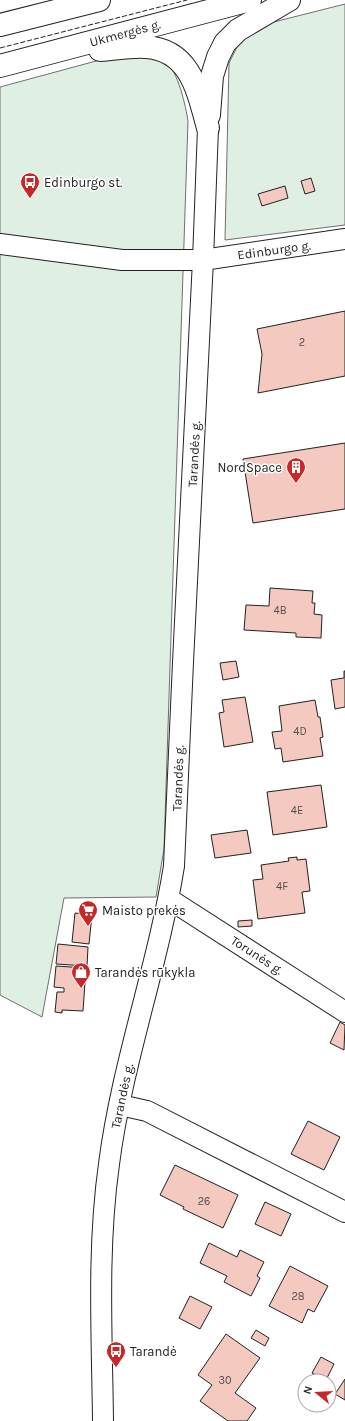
<svg xmlns="http://www.w3.org/2000/svg" width="345" height="1421" font-family="Karla,sans-serif">
	<rect width="100%" height="100%" fill="#fff"/>
	<g fill="#e0efe3" stroke="#6f6f6f">
		<polygon points="345,4 345,225 225,240 229,63 240,41 262,25"/>
		<path d="M133,51C143,55 155,57 165,62C178,69 186,108 188,121L164,849L156,897L64,898L42,1017L0,995V87Z"/>
	</g>
	<g fill="#f3c9c0" stroke="#222">
		<polygon points="311,178 315,191 305,194 301,181"/>
		<polygon points="285,186 288,198 262,206 258,194"/>
		<polygon points="345,311 345,376 258,393 262,354 257,329"/>
		<polygon points="345,443 345,509 253,523 243,459"/>
		<polygon points="270,588 313,591 312,603 315,603 314,614 322,615 321,638 296,637 296,633 244,630 246,605 269,606"/>
		<polygon points="236,661 239,677 223,680 220,663"/>
		<polygon points="344,671 345,671 345,707 335,709 331,680 344,678"/>
		<polygon points="245,697 253,742 224,747 219,713 224,712 222,700"/>
		<polygon points="315,700 318,717 320,717 323,737 320,738 323,756 283,762 281,748 275,749 272,732 282,731 279,706"/>
		<polygon points="321,785 327,827 273,835 267,792"/>
		<polygon points="247,830 251,853 215,858 211,835"/>
		<polygon points="297,857 297,860 306,859 310,891 302,892 305,913 258,919 253,880 263,879 261,865 289,861 288,858"/>
		<polygon points="75,913 92,915 89,944 72,942"/>
		<polygon points="252,920 252,926 238,927 238,921"/>
		<polygon points="58,944 88,947 87,966 56,964"/>
		<polygon points="56,966 86,968 83,1011 62,1010 62,1013 55,1012 57,992 64,992 64,988 54,987"/>
		<polygon points="340,1022 345,1025 344,1050 330,1043"/>
		<polygon points="308,1121 340,1137 324,1170 291,1154"/>
		<polygon points="175,1165 238,1195 223,1228 183,1209 184,1207 160,1195"/>
		<polygon points="265,1202 291,1214 281,1236 255,1224"/>
		<polygon points="209,1243 237,1257 240,1250 264,1262 257,1276 260,1278 251,1296 224,1282 227,1276 200,1263"/>
		<polygon points="290,1266 328,1286 314,1312 308,1309 302,1323 269,1306"/>
		<polygon points="190,1296 212,1307 200,1329 179,1318"/>
		<polygon points="256,1330 269,1338 265,1346 251,1338"/>
		<polygon points="226,1334 260,1358 235,1393 256,1408 247,1421 228,1421 200,1401 212,1385 198,1375"/>
		<polygon points="321,1357 334,1364 326,1380 312,1373"/>
		<polygon points="345,1379 345,1400 335,1394"/>
	</g>
	<g fill="none" stroke-linecap="round" stroke-linejoin="round">
		<g stroke="#222" stroke-width="22">
			<g id="minor">
				<polyline points="0,244 122,260 203,260 345,239"/>
				<polyline points="169,899 345,1012"/>
				<polyline points="120,1105 147,1111 345,1212"/>
				<path d="M103,1421C102,1335 97,1249 109,1164C122,1063 158,966 174,866L183,662L203,260L208,128"/>
			</g>
		</g>
		<g stroke="#222" stroke-width="24">
			<g id="trunk">
				<polyline points="0,25 99,0"/>
				<path d="M100,50C115,49 131,46 146,47C191,50 198,92 208,128"/>
				<polyline points="0,66 250,0"/>
				<polyline points="209,115 212,76 218,57 225,43 238,30 289,0"/>
			</g>
		</g>
		<use href="#minor" stroke="#fff" stroke-width="20"/>
		<use href="#trunk" stroke="#fff" stroke-width="22"/>
		<polyline stroke="#222" stroke-width="1" stroke-dasharray="5 2" stroke-linecap="butt" points="0,48 187,0"/>
	</g>
	<defs>
		<g id="bus-pin" transform="scale(1)"><path d="M0 17L-7.5 6A9.5 9.5 0 1 1 7.5 6Z" fill="#c62828" stroke="#fff"/><path d="M-5-6H5V4H4V6H2V4H-2V6H-4V4H-5ZM-3.5-4V0h7V-4ZM-3.5 1.2v1.5H-2V1.2ZM2 1.2v1.5H3.5V1.2Z" fill="#fff"/></g>
		<g id="building-pin" transform="scale(1)"><path d="M0 17L-7.5 6A9.5 9.5 0 1 1 7.5 6Z" fill="#c62828" stroke="#fff"/><path d="M-4-6H4V6H1V3H-1V6H-4ZM-2.5-4.3h1.7v1.8h-1.7ZM.8-4.3h1.7v1.8H.8ZM-2.5-1h1.7V.8h-1.7ZM.8-1h1.7V.8H.8Z" fill="#fff"/></g>
		<g id="supermarket-pin" transform="scale(1)"><path d="M0 17L-7.5 6A9.5 9.5 0 1 1 7.5 6Z" fill="#c62828" stroke="#fff"/><path d="M-6-5.5h2.5l.6 2H6L4.5 2H-2.5L-4.4-4H-6ZM-1.5 3.2a1.3 1.3 0 1 0 .1 0ZM3 3.2a1.3 1.3 0 1 0 .1 0Z" fill="#fff"/></g>
		<g id="shop-pin" transform="scale(1)"><path d="M0 17L-7.5 6A9.5 9.5 0 1 1 7.5 6Z" fill="#c62828" stroke="#fff"/><path d="M-5-2.5h2.3a2.7 3.5 0 0 1 5.4 0H5L5.5 6h-11ZM-1.5-2.5h3a1.5 2.3 0 0 0-3 0Z" fill="#fff"/></g>
	</defs>
	<g fill-rule="evenodd">
		<use href="#bus-pin" x="30" y="182"/>
		<use href="#building-pin" x="296" y="467"/>
		<use href="#supermarket-pin" x="88" y="910"/>
		<use href="#shop-pin" x="81" y="972"/>
		<use href="#bus-pin" x="116" y="1351"/>
	</g>
	<g text-anchor="middle" dominant-baseline="central" stroke-width="3" stroke-linejoin="round" paint-order="stroke">
		<g font-size="11" fill="#564c4a">
			<text x="302" y="342">2</text>
			<text x="280" y="610">4B</text>
			<text x="300" y="731">4D</text>
			<text x="297" y="810">4E</text>
			<text x="282" y="886">4F</text>
			<text x="204" y="1201">26</text>
			<text x="298" y="1296">28</text>
			<text x="225" y="1380">30</text>
		</g>
		<g font-size="13" fill="#222" stroke="#fff">
			<text transform="translate(125 33) rotate(-15)">Ukmergės g.</text>
			<text transform="translate(274 250) rotate(-8)">Edinburgo g.</text>
			<text transform="translate(194 454) rotate(-87)">Tarandės g.</text>
			<text transform="translate(178 778) rotate(-88)">Tarandės g.</text>
			<text transform="translate(257 955) rotate(33)">Torunės g.</text>
			<text transform="translate(122 1096) rotate(-78)">Tarandės g.</text>
		</g>
		<g font-size="13" fill="#222" stroke="#fff" text-anchor="start">
			<text x="44" y="182">Edinburgo st.</text>
			<text x="282" y="467" text-anchor="end">NordSpace</text>
			<text x="102" y="910">Maisto prekės</text>
			<text x="95" y="972">Tarandės rūkykla</text>
			<text x="130" y="1351">Tarandė</text>
		</g>
	</g>
	<g transform="translate(317 1393) rotate(288)"><circle r="19" fill="#ffffff" stroke="#a7a7a7"/>
	<path d="M0-3L7 15L0 10L-7 15Z" fill="#c62828"/>
	<text y="-6" font-size="11" font-weight="bold" text-anchor="middle" fill="#222222">N</text>
	</g>
</svg>
